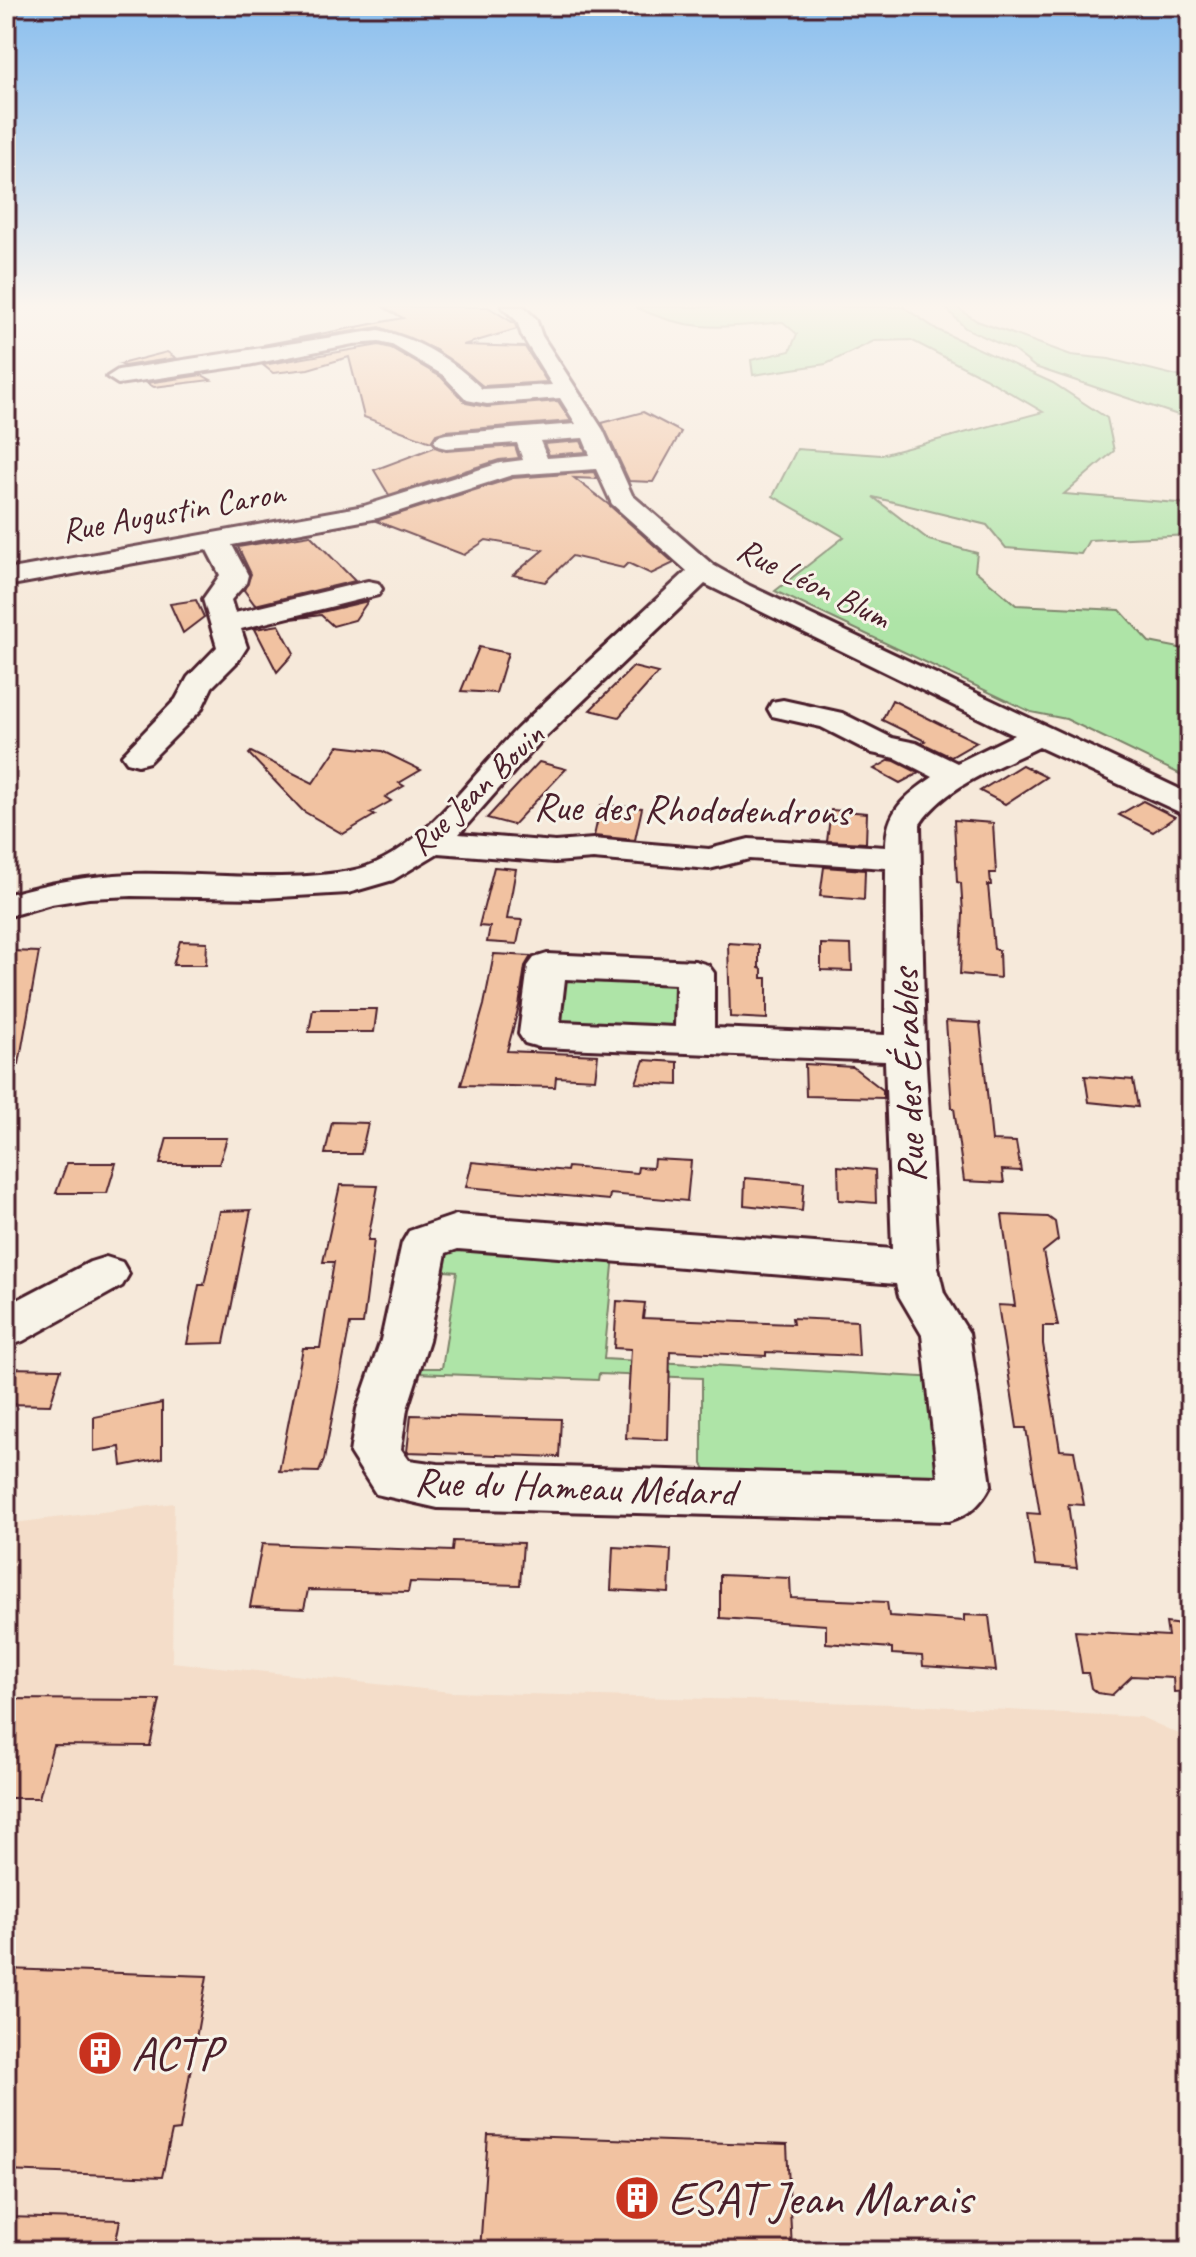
<svg xmlns="http://www.w3.org/2000/svg" width="1196" height="2257" font-family="Caveat,sans-serif">
	<rect width="100%" height="100%" fill="#f6e9da"/>
	<filter id="ink" filterUnits="userSpaceOnUse"><feTurbulence type="fractalNoise" baseFrequency=".0125" numOctaves="2"/><feDisplacementMap in="SourceGraphic" scale="16" xChannelSelector="R" yChannelSelector="G"/><feConvolveMatrix kernelMatrix="1 2 1 2 8 2 1 2 1" color-interpolation-filters="sRGB"/></filter>
	<g filter="url(#ink)">
		<polygon fill="#f4ddc9" points="174,1503 172,1662 451,1692 896,1704 1141,1717 1190,1739 1190,2251 6,2251 6,1524"/>
		<g fill="#aee4a7" stroke="#7c8269" stroke-width="2">
			<path d="M635,307H903L938,330L1053,383L1107,418L1114,451L1064,494L1190,504V535L1089,540L1081,554L1006,548L987,525L873,497L929,540L977,553L975,570L1016,605L1120,610L1149,642L1190,650V779L1066,719L1031,712L775,591L844,537L773,496L797,449L881,455L1043,412L985,378L911,340L874,341L826,364L753,375L751,360L790,351L797,334L783,322C724,327 692,334 635,307Z"/>
			<polygon points="945,307 956,307 977,321 1071,355 1109,359 1190,379 1190,419 1035,367 1013,350 965,328"/>
			<polygon points="566,978 676,984 679,1029 563,1026 548,1014"/>
			<polygon points="456,1245 614,1255 604,1359 939,1378 942,1478 706,1471 702,1464 702,1378 599,1374 598,1380 417,1373 418,1368 442,1368 457,1272 433,1270 441,1253"/>
		</g>
		<g fill="#f1c2a1" stroke="#4a1f2b" stroke-width="2">
			<polygon points="383,307 488,307 515,324 517,329 463,345 525,347 547,382 483,386 436,350 380,327 263,345 403,318"/>
			<polygon points="379,345 391,348 441,377 466,403 487,407 558,401 571,421 446,431 436,434 431,442 364,417 349,357 308,369 273,373 263,365"/>
			<polygon points="167,352 176,358 124,366 120,364"/>
			<polygon points="202,375 211,380 154,387 147,383"/>
			<polygon points="643,412 681,432 653,482 629,481 602,423"/>
			<polygon points="581,441 586,452 549,455 544,444"/>
			<polygon points="515,446 519,458 499,460 389,495 374,470 435,447 446,451"/>
			<polygon points="594,472 597,479 574,478 608,504 674,563 651,574 628,563 623,568 572,556 545,582 513,575 543,550 486,540 464,555 376,521 513,478"/>
			<polygon points="310,535 355,581 255,605 244,590 251,574 238,547"/>
			<polygon points="196,600 204,617 183,633 170,604"/>
			<polygon points="368,601 355,620 333,626 321,615 292,619"/>
			<polygon points="279,625 294,653 277,672 255,629"/>
			<polygon points="479,647 508,653 496,693 461,691"/>
			<polygon points="633,667 658,673 619,717 590,710"/>
			<polygon points="892,700 948,728 977,742 951,757 922,743 925,741 882,720"/>
			<polygon points="338,746 382,751 421,770 399,783 404,786 385,797 391,801 370,813 375,815 343,834 303,811 249,754 251,752 313,783"/>
			<polygon points="890,760 895,761 919,773 900,783 874,769"/>
			<polygon points="539,762 566,769 513,825 487,818"/>
			<polygon points="1022,765 1046,777 1005,804 980,791"/>
			<polygon points="1143,801 1175,817 1153,832 1119,815"/>
			<polygon points="601,805 642,808 635,840 594,836"/>
			<polygon points="831,810 867,813 866,843 827,841"/>
			<polygon points="954,820 993,823 996,873 990,873 991,885 988,885 994,949 999,950 1000,978 960,974 963,913 961,883 957,882"/>
			<polygon points="494,867 516,869 507,919 522,920 517,944 487,942 490,927 479,926"/>
			<polygon points="824,867 865,870 864,900 820,896"/>
			<polygon points="180,941 207,942 206,965 173,965"/>
			<polygon points="728,943 759,945 759,968 762,969 762,978 767,978 767,1019 730,1017"/>
			<polygon points="821,944 851,945 852,971 821,970"/>
			<polygon points="10,951 39,952 19,1064 6,1063 6,960"/>
			<polygon points="494,954 531,956 525,966 519,1006 507,1051 598,1055 595,1079 556,1077 555,1087 461,1085 484,1005"/>
			<polygon points="313,1009 377,1009 374,1032 309,1032"/>
			<polygon points="946,1021 980,1023 992,1141 1016,1142 1021,1171 1002,1170 1004,1183 964,1181 954,1108 952,1108"/>
			<polygon points="644,1060 678,1062 678,1085 636,1083"/>
			<polygon points="805,1064 853,1067 883,1090 883,1098 806,1096"/>
			<polygon points="1085,1076 1133,1080 1138,1107 1089,1102"/>
			<polygon points="332,1122 368,1123 361,1154 325,1154"/>
			<polygon points="167,1138 227,1138 219,1164 160,1164"/>
			<polygon points="654,1159 691,1161 687,1201 610,1194 609,1200 466,1187 472,1162 567,1171 568,1167 637,1173 638,1167 653,1168"/>
			<polygon points="67,1163 116,1163 107,1193 56,1193"/>
			<polygon points="838,1166 875,1170 876,1203 839,1200"/>
			<polygon points="745,1178 804,1183 802,1211 744,1205"/>
			<polygon points="340,1185 378,1186 368,1240 374,1240 363,1324 350,1324 324,1460 319,1472 279,1471 303,1348 320,1348 334,1262 323,1262"/>
			<polygon points="251,1210 224,1343 187,1344 199,1285 204,1285 220,1211"/>
			<polygon points="1002,1215 1048,1217 1055,1222 1058,1240 1043,1252 1058,1326 1043,1326 1043,1344 1060,1450 1074,1451 1084,1505 1068,1504 1077,1568 1035,1565 1027,1513 1040,1514 1026,1428 1017,1428 998,1305 1015,1306"/>
			<polygon points="617,1301 645,1303 643,1318 793,1324 792,1318 857,1321 859,1356 766,1352 766,1356 670,1351 668,1440 626,1438 631,1349 614,1348"/>
			<polygon points="6,1368 61,1369 50,1405 6,1404"/>
			<polygon points="162,1403 162,1458 122,1466 120,1447 94,1451 94,1417"/>
			<polygon points="411,1415 561,1419 559,1457 407,1452"/>
			<polygon points="453,1541 523,1543 520,1585 410,1582 408,1592 308,1590 304,1609 250,1607 262,1544 452,1551"/>
			<polygon points="613,1547 671,1550 669,1593 611,1590"/>
			<polygon points="720,1575 790,1578 791,1598 887,1602 889,1616 964,1621 964,1615 989,1616 996,1671 923,1666 922,1656 892,1654 892,1648 826,1643 826,1625 720,1618"/>
			<polygon points="1166,1623 1190,1626 1190,1691 1174,1692 1173,1678 1132,1676 1112,1695 1097,1693 1091,1688 1088,1673 1082,1673 1075,1631 1168,1636"/>
			<polygon points="6,1699 160,1700 150,1746 53,1745 39,1798 6,1798"/>
			<polygon points="6,1969 207,1976 180,2130 172,2131 162,2177 6,2171"/>
			<polygon points="488,2135 787,2145 792,2251 480,2251"/>
			<polygon points="6,2217 120,2220 114,2251 6,2251"/>
		</g>
		<g fill="none" stroke-linecap="round" stroke-linejoin="round">
			<g stroke="#4a1f2b" stroke-width="6">
				<g id="minor">
					<path d="M502,307H524L536,319L542,336L603,430L632,495L713,565L750,586L1190,794V817L1039,747C999,767 946,785 920,824L925,1049L938,1268L944,1293L969,1333L991,1485C981,1505 970,1514 949,1521L438,1508L376,1494L350,1453L357,1409L381,1340L402,1243L409,1231L456,1215L892,1249L885,1061L539,1047L525,1043L519,1034L528,966L534,958L547,954L695,961L708,965L714,973V1028L885,1035L886,868L749,859L709,869L593,859L555,862L438,853L393,880L348,893L262,898L132,896L89,898L51,904L6,917V895C47,883 88,876 131,874C204,872 278,884 350,871C421,858 473,771 522,724C576,672 632,622 687,571L612,504L596,469L512,475L378,518L232,545L248,575L246,583L231,600L235,613L368,581L378,583L382,589L378,595L241,629L247,647L238,661L212,687L201,710L149,762L138,765L127,762L122,755L176,699L188,677L217,647L203,599L220,575L207,550L6,586V570L364,506L500,463L523,460L517,443L446,448L438,446L434,441L438,436L446,434L576,424L560,398L487,404L467,400L443,375L392,345L379,342L353,344L248,365L118,384L107,377L118,370L379,330C420,340 453,360 482,389L552,385L522,336L517,321ZM583,438L590,455L547,458L540,441ZM705,584L1014,735L957,763L916,743L892,738L842,713L783,700L772,702L768,709L772,716L821,727L872,753L896,758L933,777C904,797 886,811 886,847L749,839L709,849L593,839L555,842L459,834L541,741ZM565,979L676,984L675,1027L560,1022ZM458,1249L896,1284L899,1296L922,1335L938,1477L438,1464L409,1460L401,1449L407,1409L429,1340L446,1253Z"/>
					<polygon points="106,1257 122,1262 129,1274 122,1286 23,1341 6,1347 6,1306 90,1262"/>
				</g>
			</g>
			<use href="#minor" fill="#f7f3e8" fill-rule="evenodd"/>
		</g>
	</g>
	<linearGradient id="sky" x2="0" y2="1"><stop stop-color="#89beee"/><stop offset="0.49" stop-color="#fbf5ee"/><stop offset="1" stop-color="#fbf5ee" stop-opacity="0"/></linearGradient>
	<rect width="1196" height="623" fill="url(#sky)"/>
	<defs>
		<g id="building-disc" transform="scale(2.3)"><circle r="9.5" fill="#c8321e" stroke="#f7f3e8"/><path d="M-4-6H4V6H1V3H-1V6H-4ZM-2.5-4.3h1.7v1.8h-1.7ZM.8-4.3h1.7v1.8H.8ZM-2.5-1h1.7V.8h-1.7ZM.8-1h1.7V.8H.8Z" fill="#fff"/></g>
	</defs>
	<g fill-rule="evenodd">
		<use href="#building-disc" x="100" y="2053"/>
		<use href="#building-disc" x="637" y="2198"/>
	</g>
	<g text-anchor="middle" dominant-baseline="central" stroke-width="6" stroke-linejoin="round" paint-order="stroke">
		<g font-size="34" fill="#4a1f2b" stroke="#f7f3e8">
			<text transform="translate(173 511) rotate(-10)">Rue Augustin Caron</text>
			<text transform="translate(814 583) rotate(26)">Rue Léon Blum</text>
			<text transform="translate(476 789) rotate(-44)">Rue Jean Bouin</text>
		</g>
		<g font-size="40" fill="#4a1f2b" stroke="#f7f3e8">
			<text transform="translate(692 809) rotate(1)">Rue des Rhododendrons</text>
			<text transform="translate(908 1076) rotate(-92)">Rue des Érables</text>
			<text transform="translate(575 1487) rotate(2)">Rue du Hameau Médard</text>
		</g>
		<g font-size="48" fill="#4a1f2b" stroke="#f7f3e8" text-anchor="start">
			<text x="131" y="2053">ACTP</text>
			<text x="668" y="2198">ESAT Jean Marais</text>
		</g>
	</g>
	<rect width="1196" height="2257" fill="none" stroke="#f7f3e8" stroke-width="32"/>
	<rect x="16" y="16" width="1164" height="2225" fill="none" stroke="#4a1f2b" stroke-width="3" filter="url(#ink)"/>
</svg>
